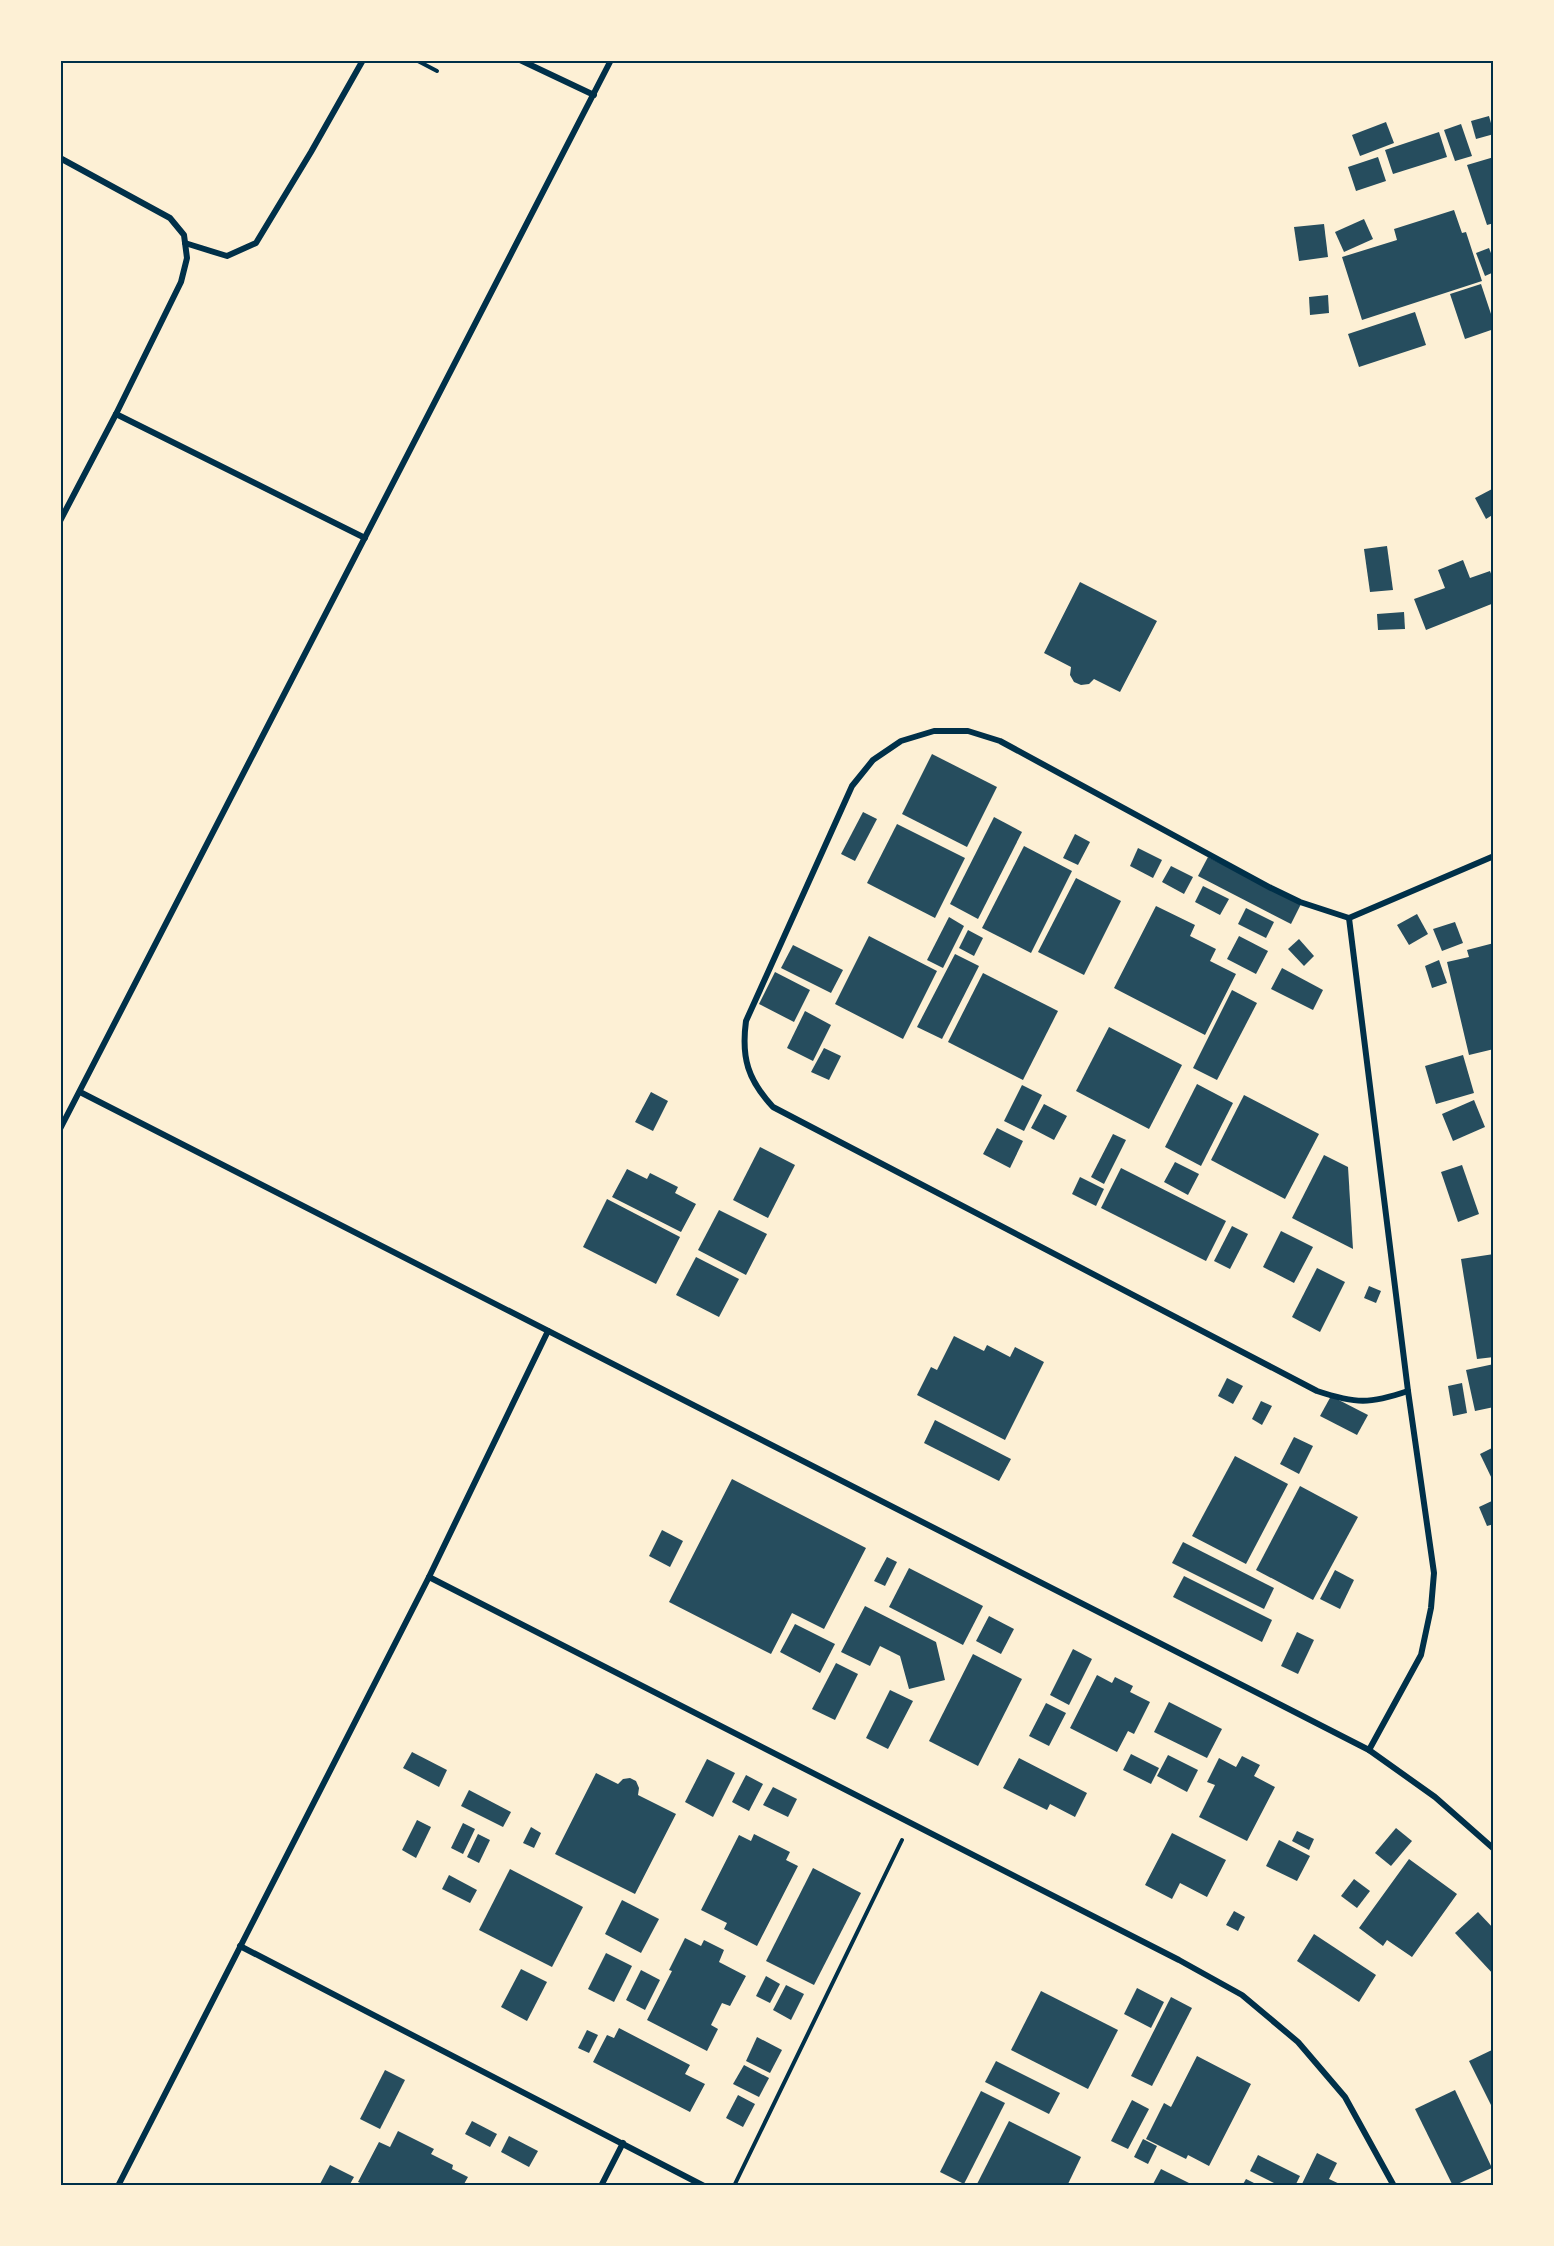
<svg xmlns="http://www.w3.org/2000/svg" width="1554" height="2246" font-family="'Public Sans',sans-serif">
	<rect width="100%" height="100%" fill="#fdf0d5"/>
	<g fill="#264d5e">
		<polygon points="1489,116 1494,134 1476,139 1471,121"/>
		<polygon points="1386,122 1394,143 1360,156 1352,135"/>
		<polygon points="1461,124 1472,156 1455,161 1444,130"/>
		<polygon points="1439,132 1447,157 1393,174 1385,150"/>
		<polygon points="1378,157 1386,181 1356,191 1348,167"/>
		<polygon points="1494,157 1494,223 1487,225 1467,165"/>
		<polygon points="1454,210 1462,233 1466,232 1482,281 1362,320 1342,257 1397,240 1394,229"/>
		<polygon points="1364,219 1373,239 1344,252 1335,232"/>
		<polygon points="1324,224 1328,257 1299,261 1294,227"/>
		<polygon points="1489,248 1494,261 1494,272 1485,276 1476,253"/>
		<polygon points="1481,284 1494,323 1494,329 1465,339 1450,294"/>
		<polygon points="1328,295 1329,313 1310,315 1309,297"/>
		<polygon points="1415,312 1426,345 1359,367 1348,334"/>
		<polygon points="1494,488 1494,514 1486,519 1475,498"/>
		<polygon points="1387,546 1393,590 1370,592 1364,549"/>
		<polygon points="1463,560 1470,578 1490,571 1494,582 1494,603 1426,630 1414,599 1445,588 1438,570"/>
		<polygon points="1080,582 1157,621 1120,692 1094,679 1089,684 1081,685 1074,682 1070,675 1071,667 1044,653"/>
		<polygon points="1404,612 1405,629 1378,630 1377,614"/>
		<polygon points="932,754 997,787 967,847 902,814"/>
		<polygon points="863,812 877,819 855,861 841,854"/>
		<polygon points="994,817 1022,832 978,919 950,904"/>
		<polygon points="897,824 965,858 935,918 867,883"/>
		<polygon points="1075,834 1090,842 1078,865 1063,858"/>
		<polygon points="1024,846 1072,871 1031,953 982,928"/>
		<polygon points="1138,848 1162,860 1153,878 1130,866"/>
		<polygon points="1208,857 1301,904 1291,924 1198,876"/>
		<polygon points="1171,866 1193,877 1184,894 1162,882"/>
		<polygon points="1076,878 1121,901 1084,975 1038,952"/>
		<polygon points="1203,886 1229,899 1220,915 1195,902"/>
		<polygon points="1156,906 1195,925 1190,936 1216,949 1210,961 1236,974 1205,1035 1114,988"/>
		<polygon points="1246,908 1274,922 1266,938 1238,924"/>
		<polygon points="1417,914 1428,934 1409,945 1397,925"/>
		<polygon points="949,917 964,926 943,968 927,960"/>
		<polygon points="1455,922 1463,943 1442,951 1433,929"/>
		<polygon points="968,930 983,938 974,956 959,948"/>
		<polygon points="869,936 937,971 903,1039 835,1004"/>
		<polygon points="1239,936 1268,951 1256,974 1227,959"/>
		<polygon points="1299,939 1314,956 1304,966 1288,949"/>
		<polygon points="1494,943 1494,1049 1469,1055 1447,962 1469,957 1467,950"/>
		<polygon points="793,945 843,970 831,993 781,968"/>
		<polygon points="955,954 979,966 942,1039 917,1027"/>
		<polygon points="1439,960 1447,983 1432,988 1425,966"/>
		<polygon points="1282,968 1323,990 1313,1010 1271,989"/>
		<polygon points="775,972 810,990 794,1022 759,1004"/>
		<polygon points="983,973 1058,1011 1023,1080 948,1042"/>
		<polygon points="1232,990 1257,1003 1217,1080 1193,1068"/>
		<polygon points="805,1011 831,1025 813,1061 787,1048"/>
		<polygon points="1109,1027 1182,1065 1149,1129 1076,1091"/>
		<polygon points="824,1048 841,1056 829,1080 811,1072"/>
		<polygon points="1463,1055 1474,1093 1436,1104 1425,1066"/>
		<polygon points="1197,1084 1233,1103 1201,1166 1165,1147"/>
		<polygon points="1022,1085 1042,1095 1024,1131 1004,1121"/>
		<polygon points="651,1092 668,1101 653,1131 635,1122"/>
		<polygon points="1244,1095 1319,1134 1285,1199 1211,1160"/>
		<polygon points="1474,1100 1485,1127 1453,1141 1442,1114"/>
		<polygon points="1044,1104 1067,1116 1054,1140 1031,1128"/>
		<polygon points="997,1128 1023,1141 1010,1168 983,1154"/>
		<polygon points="1113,1134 1126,1140 1104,1184 1091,1177"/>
		<polygon points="760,1147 795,1165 768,1218 733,1200"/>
		<polygon points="1324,1155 1348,1167 1353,1249 1292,1218"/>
		<polygon points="1175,1162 1199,1174 1188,1195 1164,1182"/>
		<polygon points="1462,1165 1479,1214 1458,1222 1441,1172"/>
		<polygon points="1121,1168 1226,1221 1206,1261 1101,1208"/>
		<polygon points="627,1169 647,1179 650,1173 678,1187 675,1193 696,1204 681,1232 612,1197"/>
		<polygon points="1080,1177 1104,1189 1096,1206 1072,1194"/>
		<polygon points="607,1199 680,1237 656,1284 583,1247"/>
		<polygon points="719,1210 767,1234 746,1275 698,1250"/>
		<polygon points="1232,1226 1248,1234 1230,1269 1214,1261"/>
		<polygon points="1281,1231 1313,1247 1294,1283 1263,1267"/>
		<polygon points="1494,1254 1494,1357 1477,1359 1461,1259"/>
		<polygon points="696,1257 739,1279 719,1317 676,1295"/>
		<polygon points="1317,1268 1345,1282 1320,1332 1292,1317"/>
		<polygon points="1369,1286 1381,1291 1376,1303 1364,1298"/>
		<polygon points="954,1336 984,1351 987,1345 1010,1357 1015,1347 1044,1362 1005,1440 917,1395 931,1367 937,1370"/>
		<polygon points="1494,1364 1494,1407 1475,1411 1466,1370"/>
		<polygon points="1227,1378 1243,1386 1233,1404 1218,1396"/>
		<polygon points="1462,1383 1467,1413 1453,1416 1448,1386"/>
		<polygon points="1331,1396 1368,1415 1357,1435 1320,1416"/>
		<polygon points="1261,1401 1272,1406 1262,1425 1252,1419"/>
		<polygon points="935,1420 1011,1459 999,1481 924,1443"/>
		<polygon points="1294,1437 1313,1446 1299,1474 1280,1464"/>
		<polygon points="1494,1447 1494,1483 1480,1454"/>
		<polygon points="1235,1456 1288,1484 1246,1564 1192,1536"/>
		<polygon points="732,1479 866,1548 824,1629 792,1613 771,1654 669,1602"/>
		<polygon points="1300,1486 1358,1517 1313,1600 1256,1570"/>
		<polygon points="1494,1500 1494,1524 1487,1526 1479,1507"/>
		<polygon points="662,1530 683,1541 670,1567 649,1556"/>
		<polygon points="1183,1542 1274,1588 1264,1609 1172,1563"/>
		<polygon points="887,1557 897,1562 885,1586 874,1581"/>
		<polygon points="909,1568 983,1606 963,1645 889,1607"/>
		<polygon points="1335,1570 1354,1580 1340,1609 1320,1599"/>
		<polygon points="1184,1576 1272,1620 1262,1642 1173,1597"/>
		<polygon points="865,1606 936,1642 945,1680 909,1689 900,1656 880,1646 870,1666 841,1652"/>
		<polygon points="989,1616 1014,1629 1001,1654 976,1641"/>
		<polygon points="795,1624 835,1644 820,1673 780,1652"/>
		<polygon points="1297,1632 1314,1640 1298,1674 1281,1666"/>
		<polygon points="1073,1649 1092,1659 1069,1705 1050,1695"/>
		<polygon points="973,1654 1022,1679 978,1766 929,1741"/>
		<polygon points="836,1663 858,1674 835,1720 812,1709"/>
		<polygon points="1097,1675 1112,1683 1115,1677 1133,1686 1130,1692 1150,1702 1134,1734 1128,1731 1117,1752 1070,1728"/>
		<polygon points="890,1690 913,1701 888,1749 866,1738"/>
		<polygon points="1169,1702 1222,1729 1207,1758 1154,1732"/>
		<polygon points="1046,1703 1066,1713 1049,1746 1029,1736"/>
		<polygon points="412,1752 447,1770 439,1787 403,1768"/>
		<polygon points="1131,1754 1159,1768 1151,1784 1123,1770"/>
		<polygon points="1168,1755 1198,1770 1187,1792 1157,1776"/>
		<polygon points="1242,1756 1260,1765 1254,1776 1275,1787 1247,1841 1199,1817 1215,1785 1207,1782 1219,1758 1236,1767"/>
		<polygon points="1019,1758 1087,1793 1075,1817 1050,1804 1047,1810 1003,1788"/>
		<polygon points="707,1759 735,1773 713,1817 685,1802"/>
		<polygon points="596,1773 618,1784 623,1779 630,1778 636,1781 639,1788 638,1795 676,1814 635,1894 555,1854"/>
		<polygon points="746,1775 763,1784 749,1811 732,1802"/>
		<polygon points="773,1787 797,1799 788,1817 763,1805"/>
		<polygon points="469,1790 511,1812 503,1827 461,1806"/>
		<polygon points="417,1820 431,1827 416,1858 402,1850"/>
		<polygon points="463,1823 475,1829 463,1854 451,1848"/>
		<polygon points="531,1827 541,1833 534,1848 523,1843"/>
		<polygon points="1396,1828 1412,1841 1391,1866 1375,1853"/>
		<polygon points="1297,1831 1314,1839 1309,1850 1292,1841"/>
		<polygon points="1172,1833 1226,1860 1207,1897 1180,1883 1172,1899 1145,1885"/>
		<polygon points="478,1834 490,1840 479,1863 467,1857"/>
		<polygon points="754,1834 790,1852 786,1860 798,1866 757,1946 724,1929 727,1923 701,1910 739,1835 751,1841"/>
		<polygon points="1279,1840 1310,1856 1297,1881 1266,1866"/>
		<polygon points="1409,1859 1457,1894 1412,1957 1387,1940 1383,1946 1359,1928"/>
		<polygon points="813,1868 861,1893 814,1985 766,1961"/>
		<polygon points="510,1869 583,1907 552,1967 479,1930"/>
		<polygon points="449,1875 477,1890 470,1903 442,1889"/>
		<polygon points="1354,1879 1370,1891 1357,1908 1341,1896"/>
		<polygon points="622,1900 659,1919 641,1953 605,1934"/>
		<polygon points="1234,1911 1245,1917 1238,1931 1226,1925"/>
		<polygon points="1478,1912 1494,1929 1494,1975 1455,1933"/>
		<polygon points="1314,1934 1376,1975 1359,2002 1297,1961"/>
		<polygon points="685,1938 701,1946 704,1940 724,1950 719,1962 746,1976 730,2006 722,2003 711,2025 718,2029 707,2051 647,2020 672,1971 669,1970"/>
		<polygon points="606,1953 632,1966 614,2002 588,1989"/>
		<polygon points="521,1969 547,1982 527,2021 501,2007"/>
		<polygon points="641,1970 660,1980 645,2010 626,2000"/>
		<polygon points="766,1976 780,1984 770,2003 756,1996"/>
		<polygon points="786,1985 804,1994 791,2020 773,2010"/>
		<polygon points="1137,1988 1164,2002 1151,2028 1124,2014"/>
		<polygon points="1041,1991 1118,2030 1088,2089 1011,2050"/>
		<polygon points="1171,1997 1192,2008 1152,2086 1131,2076"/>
		<polygon points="619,2028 690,2065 685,2074 705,2084 690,2112 593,2062 607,2035 614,2038"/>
		<polygon points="587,2030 598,2035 589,2053 578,2048"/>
		<polygon points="757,2037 782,2050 770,2073 746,2061"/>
		<polygon points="1494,2049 1494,2111 1469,2061"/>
		<polygon points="1197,2056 1251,2084 1209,2166 1188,2155 1186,2159 1146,2139 1164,2103 1171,2107"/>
		<polygon points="996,2061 1060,2093 1049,2114 985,2082"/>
		<polygon points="744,2065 769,2078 759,2097 733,2084"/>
		<polygon points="385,2070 405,2080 380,2129 360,2119"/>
		<polygon points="1455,2090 1492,2168 1453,2186 1415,2109"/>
		<polygon points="981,2091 1005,2103 964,2184 940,2172"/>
		<polygon points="738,2095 755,2104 743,2127 726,2118"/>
		<polygon points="1132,2100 1149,2109 1128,2149 1111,2141"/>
		<polygon points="472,2121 497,2134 490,2147 465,2134"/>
		<polygon points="1009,2121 1081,2157 1067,2186 976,2186"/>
		<polygon points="398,2131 434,2149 431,2154 453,2165 452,2169 468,2177 464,2184 469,2186 367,2186 358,2182 379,2142 390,2147"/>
		<polygon points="509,2136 538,2151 529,2167 501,2152"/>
		<polygon points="1143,2139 1157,2146 1148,2164 1134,2157"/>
		<polygon points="1317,2153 1337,2163 1329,2179 1344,2186 1301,2186"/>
		<polygon points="1258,2155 1300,2176 1295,2186 1280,2186 1250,2171"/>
		<polygon points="330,2165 354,2177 349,2186 320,2184"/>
		<polygon points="1161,2169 1195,2186 1152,2186"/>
		<polygon points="1246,2179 1260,2186 1242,2186"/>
	</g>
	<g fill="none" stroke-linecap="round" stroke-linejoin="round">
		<g stroke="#003049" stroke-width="4">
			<polyline points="416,60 437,71"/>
			<polyline points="734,2186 902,1840"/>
		</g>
		<g stroke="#003049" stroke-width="6">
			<polyline points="520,60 594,95"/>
			<polyline points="60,158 170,218 184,235 187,258 181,282 116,414 60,521"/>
			<polyline points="185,243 227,256 256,243 311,152 363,60"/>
			<polyline points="116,414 365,538"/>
			<path d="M1349,918L1300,902L1271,888L1000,741L968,731H934L901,741L873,760L852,786L746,1021C741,1058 748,1080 773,1107L1317,1391C1356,1404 1370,1404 1408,1391"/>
			<polyline points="1349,918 1408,1391 1434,1573 1431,1608 1421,1655 1369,1750"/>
			<polyline points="1349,918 1494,856"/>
			<polyline points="80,1092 1369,1750 1435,1797 1494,1849"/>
			<polyline points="60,1129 611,60"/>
			<polyline points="429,1577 1179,1960 1242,1995 1298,2042 1345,2097 1394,2186"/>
			<polyline points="240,1946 704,2186"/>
			<polyline points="118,2186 429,1577 548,1331"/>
			<polyline points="601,2186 623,2143"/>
		</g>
	</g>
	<rect width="1554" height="2246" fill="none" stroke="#fdf0d5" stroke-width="123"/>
	<rect x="62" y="62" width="1430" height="2122" fill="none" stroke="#003049" stroke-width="2"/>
</svg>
